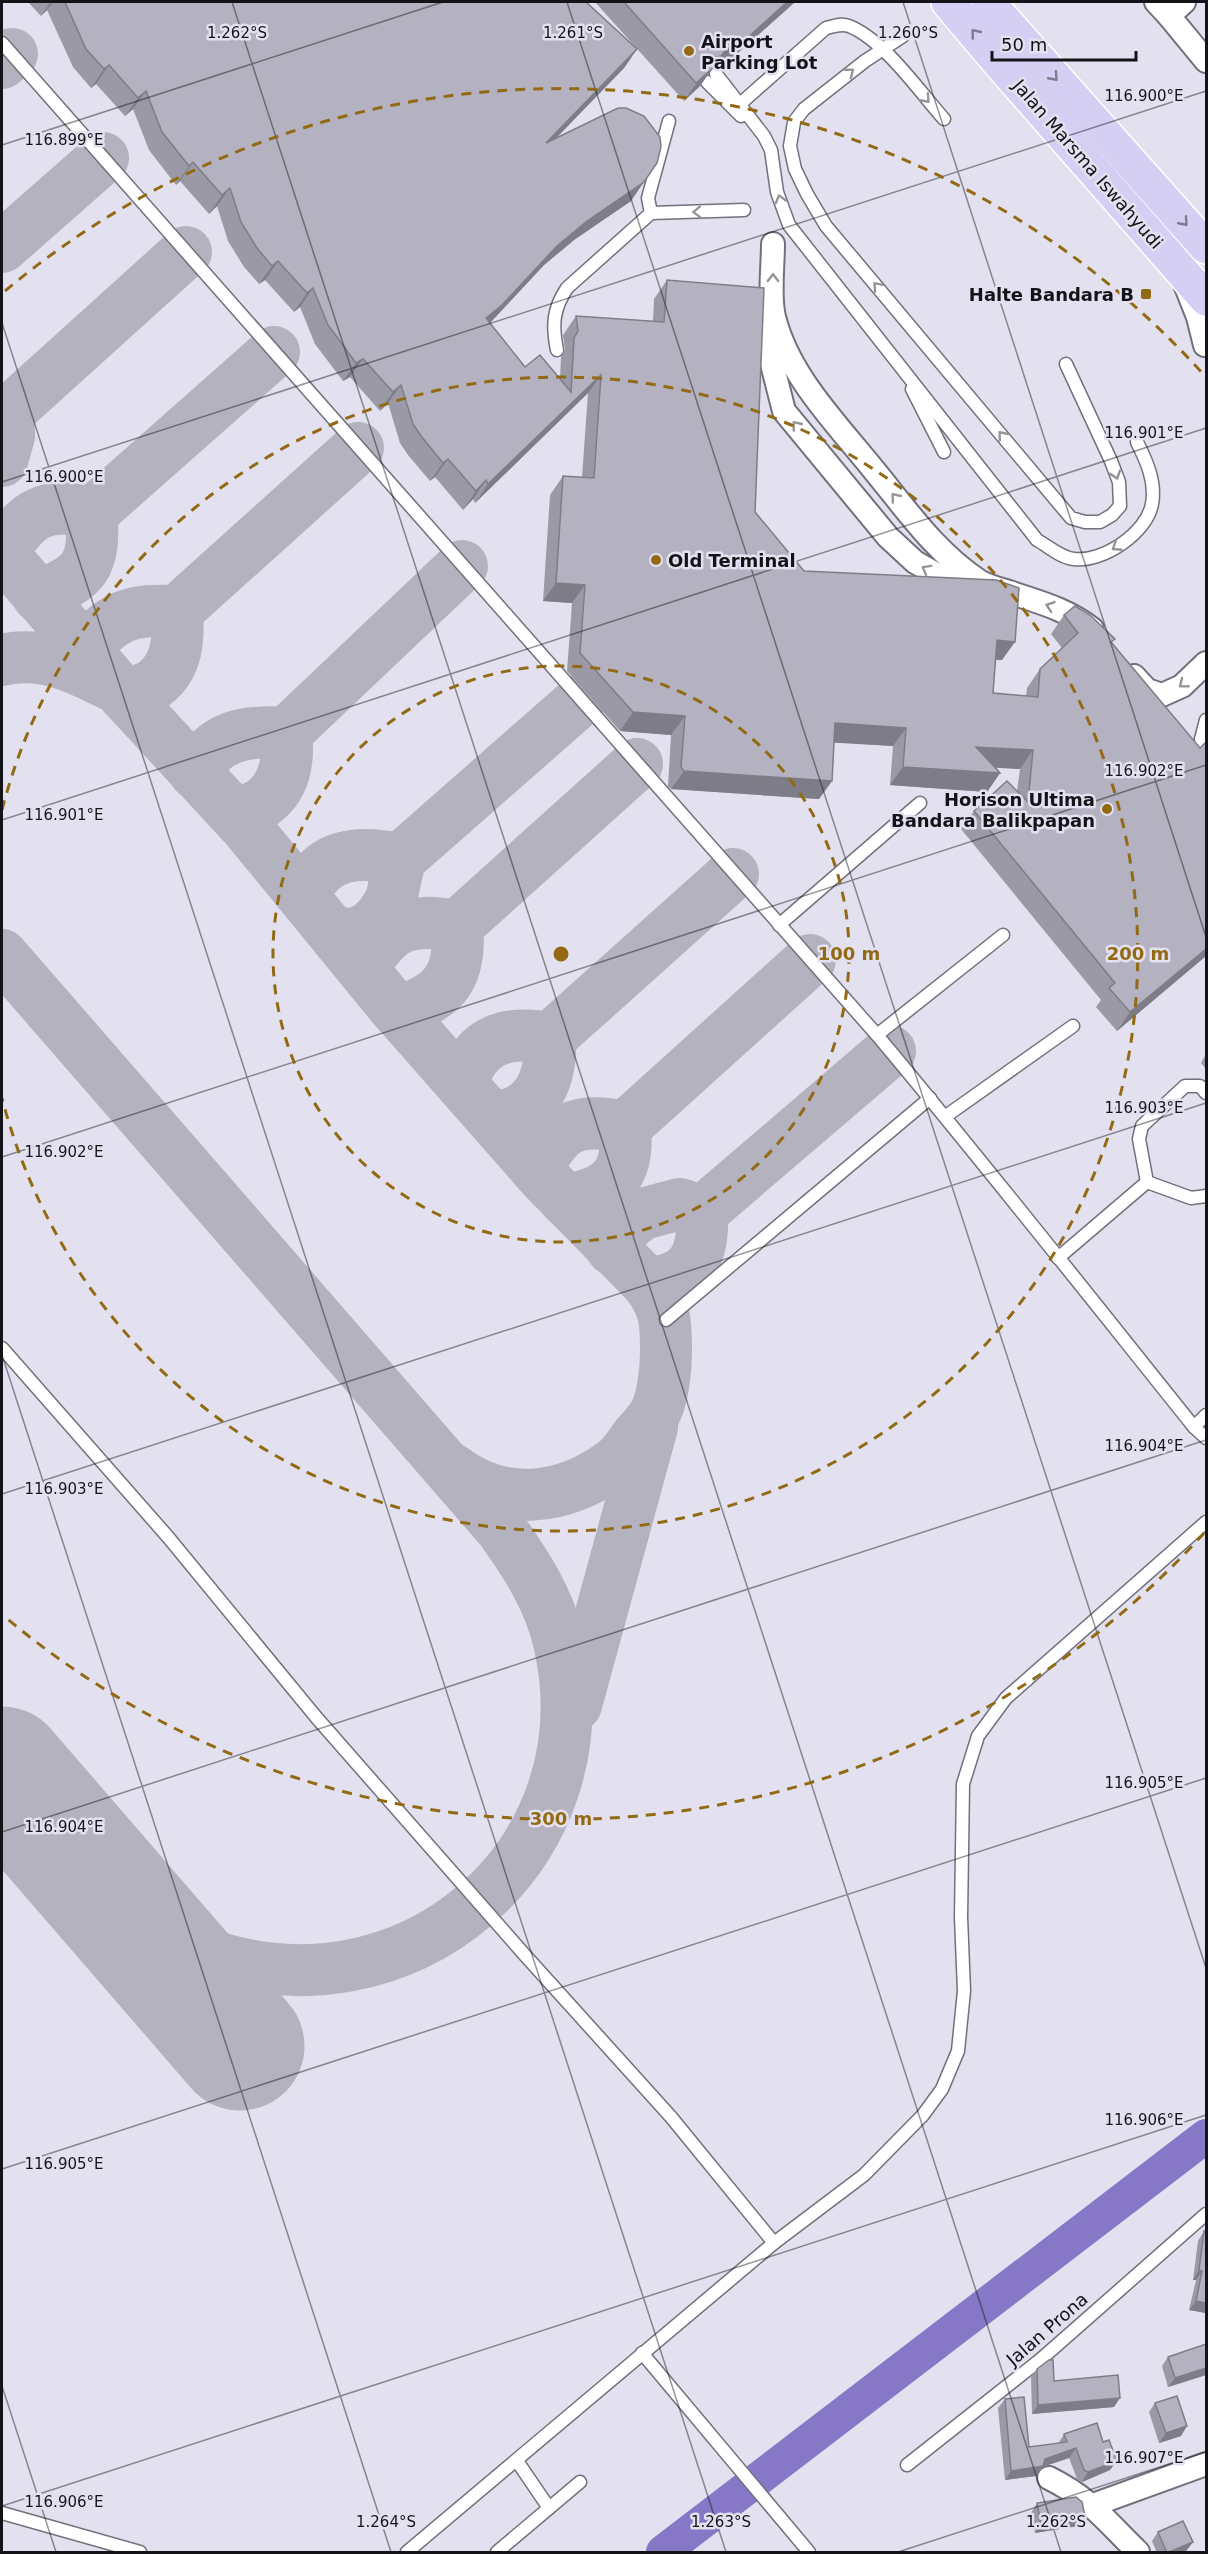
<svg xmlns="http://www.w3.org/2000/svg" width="1208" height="2554" font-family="'DejaVu Sans',sans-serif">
	<rect width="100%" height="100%" fill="#e3e1f0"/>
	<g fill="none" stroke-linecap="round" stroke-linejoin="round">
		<polyline stroke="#8677c7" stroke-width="34" points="663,2552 1206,2136"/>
		<g stroke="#b4b2bf" stroke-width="52">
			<polyline points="2,63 12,54"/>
			<polyline points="2,247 103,158"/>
			<polyline points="2,412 9,412 186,252"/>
			<polyline points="2,461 9,436 9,412"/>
			<polyline points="92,513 274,352"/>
			<path d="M2,553L124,695L246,827L391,1004L544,1178L647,1283C666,1308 666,1322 666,1352C666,1370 663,1399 654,1415C650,1422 643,1429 637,1436C630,1445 623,1457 613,1464C564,1500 503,1508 452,1469"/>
			<path d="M2,554C26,513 45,501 92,513"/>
			<path d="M38,596C88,576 94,566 92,513"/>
			<path d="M85,650C113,614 132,609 177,611L358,448"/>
			<path d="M2,660C41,651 74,666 109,684"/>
			<path d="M124,695C133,692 146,689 154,684C178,666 179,638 177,611"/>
			<path d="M195,773C200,767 203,759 209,753C228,732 259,731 286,733L462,566"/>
			<path d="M234,814C243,810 257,808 265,801C286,784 289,758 286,733"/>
			<path d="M304,897C307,891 310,882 315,876C336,850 371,853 400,859"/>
			<polyline points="342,934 357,933 370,927 381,916 391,900 400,859 581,700"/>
			<path d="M2,955L501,1529C526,1564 549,1599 559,1642C609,1856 403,2029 199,1951C149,1932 109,1888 71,1852"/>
			<path d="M363,969C388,926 407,917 457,926L637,764"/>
			<path d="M398,1012C445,997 462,976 457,926"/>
			<polyline points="550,1038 733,874"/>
			<path d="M462,1084C475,1039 507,1030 550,1038"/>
			<path d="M491,1117C537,1116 552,1079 550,1038"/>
			<path d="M537,1170C558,1126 576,1117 625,1127L810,960"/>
			<path d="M565,1200C611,1193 630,1175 625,1127"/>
			<polyline points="702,1212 890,1051"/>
			<polyline points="612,1249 626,1227 642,1214 680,1204 702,1212"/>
			<path d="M647,1283C694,1279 704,1255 702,1212"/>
			<polyline points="576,1705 652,1427"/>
		</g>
		<polyline stroke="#b4b2bf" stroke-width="129" points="2,1771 240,2046"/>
		<g stroke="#71707d" stroke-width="15">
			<g id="lane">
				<polyline points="903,36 865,61 804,109 794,122 790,146 795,169 807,194 826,226 1071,518 1085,522 1100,522 1112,515 1120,506 1119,482 1111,461 1066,364"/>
				<path d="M2,43L877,1035C985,1164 1089,1296 1194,1427L1206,1438"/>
				<path d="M716,74L764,136L771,150L777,192L789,225L1037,540C1048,546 1061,558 1074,559C1102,563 1147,533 1152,504C1156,482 1147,462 1137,442"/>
				<polyline points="707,82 741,116"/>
				<path d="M740,104L826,28C834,26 841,23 849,26C884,40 919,91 944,119"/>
				<polyline points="651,213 648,198 669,121"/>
				<path d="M557,350C552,325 553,309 567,288L651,213L744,210"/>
				<polyline points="912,389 944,452"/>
				<polyline points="1203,752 1201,739 1206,720"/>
				<polyline points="779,925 920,803"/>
				<polyline points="877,1035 1003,935"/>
				<polyline points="946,1116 1073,1026"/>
				<polyline points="1147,1182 1139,1139 1142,1126 1185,1086 1200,1086 1206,1093"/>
				<polyline points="1058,1258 1147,1182 1191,1198 1206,1196"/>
				<polyline points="666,1320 930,1098"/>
				<polyline points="2,1348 168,1537 316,1717 523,1953 671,2117 774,2243"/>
				<polyline points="1194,1427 1206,1415"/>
				<polyline points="642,2353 809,2552"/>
				<polyline points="517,2461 549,2508"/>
				<polyline points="907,2465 1040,2360 1206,2214"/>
				<polyline points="2,2513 140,2552"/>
				<polyline points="407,2552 774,2243 864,2175 923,2115 942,2089 958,2051 964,1991 961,1917 963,1784 978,1736 1006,1698 1206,1522"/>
				<polyline points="497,2552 580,2482"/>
			</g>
		</g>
		<g stroke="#71707d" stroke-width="26">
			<g id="street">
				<polyline points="1156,2 1169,16 1184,2"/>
				<polyline points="1169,16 1206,61"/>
				<path d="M773,244C773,265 769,297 774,317C788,375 836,423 873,469C906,509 935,552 979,581C988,586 999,589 1009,592C1038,602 1067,609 1092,629"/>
				<polyline points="1185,284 1198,317 1205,345"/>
				<polyline points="773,326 771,360 784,411 888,537 915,562 936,574 972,581"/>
				<polyline points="1134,676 1147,690 1162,695 1182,686 1206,663"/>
				<path d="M1049,2478C1091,2499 1106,2521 1138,2552"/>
				<polyline points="1093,2505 1206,2464"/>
			</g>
		</g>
		<g stroke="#fff" stroke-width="36">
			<g id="highway">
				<polyline points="948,2 996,59 1206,299"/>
				<polyline points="988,2 1206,247"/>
			</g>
		</g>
		<use href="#lane" stroke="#fff" stroke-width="12"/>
		<use href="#street" stroke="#fff" stroke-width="22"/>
		<use href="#highway" stroke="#d5d0f3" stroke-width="33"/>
	</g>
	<g fill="#9b99a6">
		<polygon points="28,2 586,2 637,49 624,68 555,139 631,201 574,240 544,265 490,323 525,367 560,379 561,357 565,349 563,335 576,316 653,321 654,299 667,280 755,512 804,571 1002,660 995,660 993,693 1026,696 1027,688 1040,669 1062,648 1051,634 1064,615 1112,643 1206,956 1117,1031 1096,1007 1101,1000 961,829 974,811 1017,791 1020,769 995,767 1000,773 987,792 890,785 893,746 834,742 832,781 819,799 671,789 668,786 671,735 620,731 567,671 572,603 543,601 550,495 563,476 582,477 588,393 475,503 473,499 463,510 435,477 430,481 408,455 400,443 388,403 380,411 350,377 343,381 315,344 300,307 294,312 265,280 259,284 244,267 228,241 217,206 209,214 180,181 176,185 149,150 133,109 125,116 96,84 91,88 73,67 47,10 41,16"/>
		<polygon points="595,2 795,2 721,68 714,66 700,86 684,101"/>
		<polygon points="1206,1054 1206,1069 1201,1063"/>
		<polygon points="1204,2231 1206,2232 1206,2313 1189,2310 1196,2280 1193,2280 1198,2241"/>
		<polygon points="1206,2344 1206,2375 1168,2387 1162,2366 1168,2357"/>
		<polygon points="1037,2369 1054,2381 1114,2407 1032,2414 1031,2377"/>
		<polygon points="1005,2399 1029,2447 1058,2444 1064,2434 1110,2470 1082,2482 1077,2479 1069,2458 1042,2467 1036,2476 1005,2480 998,2408"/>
		<polygon points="1155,2403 1181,2436 1159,2443 1149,2412"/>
		<polygon points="1037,2503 1078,2526 1035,2533 1031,2513"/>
		<polygon points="1158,2532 1193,2542 1186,2551 1183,2553 1157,2553 1152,2541"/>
	</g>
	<g fill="#7e7d87">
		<polygon points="51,2 53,2 47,10 41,16"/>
		<polygon points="787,2 795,2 721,68 714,66 700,86 684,101 714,58"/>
		<polygon points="637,49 624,68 533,162 546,143"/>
		<polygon points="109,65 96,84 91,88 104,69"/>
		<polygon points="146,91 133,109 125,116 138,98"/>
		<polygon points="193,162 180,181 176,185 189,166"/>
		<polygon points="644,182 631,201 574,240 544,265 489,324 486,318 557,246 587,221"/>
		<polygon points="230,188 217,206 209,214 222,195"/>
		<polygon points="278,261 265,280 259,284 272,266"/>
		<polygon points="313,288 300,307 294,312 307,293"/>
		<polygon points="363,359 350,377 343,381 356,363"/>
		<polygon points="601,375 588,393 475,503 488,484"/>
		<polygon points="401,385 388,403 380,411 393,392"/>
		<polygon points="448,459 435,477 430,481 443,463"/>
		<polygon points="486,480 473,499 463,510 476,491"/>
		<polygon points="556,583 585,585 572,603 543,601"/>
		<polygon points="997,640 1015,642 1002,660 984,659"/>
		<polygon points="633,712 685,716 671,735 620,731"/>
		<polygon points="835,723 906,728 893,746 822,742"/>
		<polygon points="976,747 1033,750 1020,769 963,766"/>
		<polygon points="903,767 1000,773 987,792 890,785"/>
		<polygon points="684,771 832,781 819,799 671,789"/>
		<polygon points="1206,949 1206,956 1117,1031 1130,1012"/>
		<polygon points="1199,2270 1202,2271 1196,2280 1193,2280"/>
		<polygon points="1196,2301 1206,2303 1206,2313 1189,2310"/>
		<polygon points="1206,2368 1206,2375 1168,2387 1175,2378"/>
		<polygon points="1120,2398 1114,2407 1032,2414 1038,2405"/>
		<polygon points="1187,2426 1181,2436 1159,2443 1166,2433"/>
		<polygon points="1076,2448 1069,2458 1042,2467 1036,2476 1005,2480 1011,2471"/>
		<polygon points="1117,2461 1110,2470 1082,2482 1088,2472"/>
		<polygon points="1085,2516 1078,2526 1035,2533 1041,2524"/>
		<polygon points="1193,2542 1186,2551 1183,2553 1169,2553"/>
	</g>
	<g fill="#b4b2c1" stroke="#7e7d87" stroke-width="1.5">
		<polygon points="65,2 586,2 637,49 546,143 618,108 626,108 644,116 660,137 661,147 657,163 644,182 587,221 557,246 502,305 486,318 525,367 540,355 571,392 574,338 578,331 576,316 664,322 667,280 764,288 755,512 804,571 996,580 1019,588 1015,642 997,640 993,693 1038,697 1040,669 1078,633 1064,615 1075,606 1090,615 1115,639 1111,642 1200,748 1206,742 1206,949 1130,1012 1109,988 1115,983 974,811 1007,781 1028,802 1033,750 976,747 1000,773 903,767 906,728 835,723 832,781 684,771 681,767 685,716 633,712 580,653 585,585 556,583 563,476 594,478 601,375 488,484 486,480 476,491 448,459 443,463 421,436 413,424 401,385 393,392 363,359 356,363 328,325 313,288 307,293 278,261 272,266 257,248 241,222 230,188 222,195 193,162 189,166 162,132 146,91 138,98 109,65 104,69 86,49"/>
		<polygon points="624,2 787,2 734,50 727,48 721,56 714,58 712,62 713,68 696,83"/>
		<polygon points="1204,2231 1206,2232 1206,2303 1196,2301 1202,2271 1199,2270"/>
		<polygon points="1206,2344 1206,2368 1175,2378 1168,2357"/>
		<polygon points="1049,2360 1053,2360 1054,2381 1118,2375 1120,2398 1038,2405 1037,2369"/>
		<polygon points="1177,2396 1187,2426 1166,2433 1155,2403"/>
		<polygon points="1024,2397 1029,2447 1067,2442 1064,2434 1097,2423 1103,2442 1109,2440 1117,2461 1088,2472 1084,2470 1076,2448 1045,2459 1043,2466 1011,2471 1005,2399"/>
		<polygon points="1076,2497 1082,2502 1085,2516 1041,2524 1037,2503"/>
		<polygon points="1183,2521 1193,2542 1167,2553 1158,2532"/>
	</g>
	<defs><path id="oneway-chevron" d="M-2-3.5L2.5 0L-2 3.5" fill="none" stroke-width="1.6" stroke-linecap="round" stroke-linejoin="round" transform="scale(1.5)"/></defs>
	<g stroke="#7e7b90">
		<use href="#oneway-chevron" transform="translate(975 33) rotate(-129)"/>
		<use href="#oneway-chevron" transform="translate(1054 77) rotate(48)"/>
		<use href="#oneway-chevron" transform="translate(1184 222) rotate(48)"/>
	</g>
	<g stroke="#959597">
		<use href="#oneway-chevron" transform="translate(850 72) rotate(-38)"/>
		<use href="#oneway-chevron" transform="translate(926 99) rotate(48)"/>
		<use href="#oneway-chevron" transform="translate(780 199) rotate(-105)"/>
		<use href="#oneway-chevron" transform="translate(697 212) rotate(178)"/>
		<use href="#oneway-chevron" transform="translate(773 278) rotate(-90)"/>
		<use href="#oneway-chevron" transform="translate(877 286) rotate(-131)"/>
		<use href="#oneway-chevron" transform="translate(796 425) rotate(-129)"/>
		<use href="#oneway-chevron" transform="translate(1002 435) rotate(-129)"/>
		<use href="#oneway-chevron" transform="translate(1116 475) rotate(71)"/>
		<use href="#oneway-chevron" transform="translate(895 497) rotate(-129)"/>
		<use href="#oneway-chevron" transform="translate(1116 547) rotate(147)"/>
		<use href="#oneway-chevron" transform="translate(926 569) rotate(-151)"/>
		<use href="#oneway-chevron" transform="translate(1050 606) rotate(-161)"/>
		<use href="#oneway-chevron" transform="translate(1183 684) rotate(141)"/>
	</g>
	<path fill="none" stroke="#141318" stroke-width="1.5" stroke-opacity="0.45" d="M232,2L1061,2552M567,2L1206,1968M903,2L1206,937M2,145L443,2M2,323L726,2552M2,482L1206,91M2,820L1206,428M2,1157L1206,765M2,1355L391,2552M2,1494L1206,1103M2,1832L1206,1440M2,2169L1206,1778M2,2386L56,2552M2,2506L1206,2115M898,2552L1206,2452"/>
	<g fill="none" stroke="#926a13" stroke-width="3" stroke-dasharray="10 8">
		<circle cx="561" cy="954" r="288"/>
		<path d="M2 810A577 577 0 1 1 2 1098"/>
		<path d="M1204 1533A865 865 0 0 1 5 1617M5 291A865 865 0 0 1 1204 375"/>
	</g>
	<g fill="#926a13" stroke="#e3e1f0" stroke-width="2">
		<circle cx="689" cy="51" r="6"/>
		<rect x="1140" y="288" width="12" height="12" rx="3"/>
		<circle cx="656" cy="560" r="6"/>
		<circle cx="1107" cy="809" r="6"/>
	</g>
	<g text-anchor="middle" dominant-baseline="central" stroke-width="5" stroke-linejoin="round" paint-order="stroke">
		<g font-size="18" font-weight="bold" fill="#141318" stroke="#e3e1f0" text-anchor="start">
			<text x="701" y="41">Airport<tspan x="701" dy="21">Parking Lot</tspan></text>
			<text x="1134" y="294" text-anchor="end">Halte Bandara B</text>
			<text x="668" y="560">Old Terminal</text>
			<text x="1095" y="799" text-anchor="end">Horison Ultima<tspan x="1095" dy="21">Bandara Balikpapan</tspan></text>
		</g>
		<g font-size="18" fill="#141318" stroke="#e3e1f0">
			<text transform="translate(1088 164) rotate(49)">Jalan Marsma Iswahyudi</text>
			<text transform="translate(1047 2329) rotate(-41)">Jalan Prona</text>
		</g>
	</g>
	<g font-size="15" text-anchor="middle" fill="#141318" stroke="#e3e1f0" stroke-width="5" stroke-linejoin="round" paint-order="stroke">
		<text x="237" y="38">1.262°S</text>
		<text x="573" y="38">1.261°S</text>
		<text x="908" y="38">1.260°S</text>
		<text x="1144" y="101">116.900°E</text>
		<text x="64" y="145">116.899°E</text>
		<text x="1144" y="438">116.901°E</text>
		<text x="64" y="482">116.900°E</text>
		<text x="1144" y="776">116.902°E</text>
		<text x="64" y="820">116.901°E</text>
		<text x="1144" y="1113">116.903°E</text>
		<text x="64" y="1157">116.902°E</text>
		<text x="1144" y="1451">116.904°E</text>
		<text x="64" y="1494">116.903°E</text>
		<text x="1144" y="1788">116.905°E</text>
		<text x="64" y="1832">116.904°E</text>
		<text x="1144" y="2125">116.906°E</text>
		<text x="64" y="2169">116.905°E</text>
		<text x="1144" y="2463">116.907°E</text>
		<text x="64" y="2507">116.906°E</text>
		<text x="386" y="2527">1.264°S</text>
		<text x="721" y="2527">1.263°S</text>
		<text x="1056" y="2527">1.262°S</text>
	</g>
	<circle cx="561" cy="954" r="9" fill="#926a13" stroke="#e3e1f0" stroke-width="3"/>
	<g font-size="18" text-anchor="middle" font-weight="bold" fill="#926a13" stroke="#e3e1f0" stroke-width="5" stroke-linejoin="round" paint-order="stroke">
		<text x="849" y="960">100 m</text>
		<text x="1138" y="960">200 m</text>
		<text x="561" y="1825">300 m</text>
	</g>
	<rect width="1208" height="2554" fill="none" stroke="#141318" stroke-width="6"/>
	<path d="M992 51v9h144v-9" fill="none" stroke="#141318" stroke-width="3"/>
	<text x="1001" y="51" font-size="18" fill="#141318" stroke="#e3e1f0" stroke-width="4.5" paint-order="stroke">50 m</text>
</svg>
